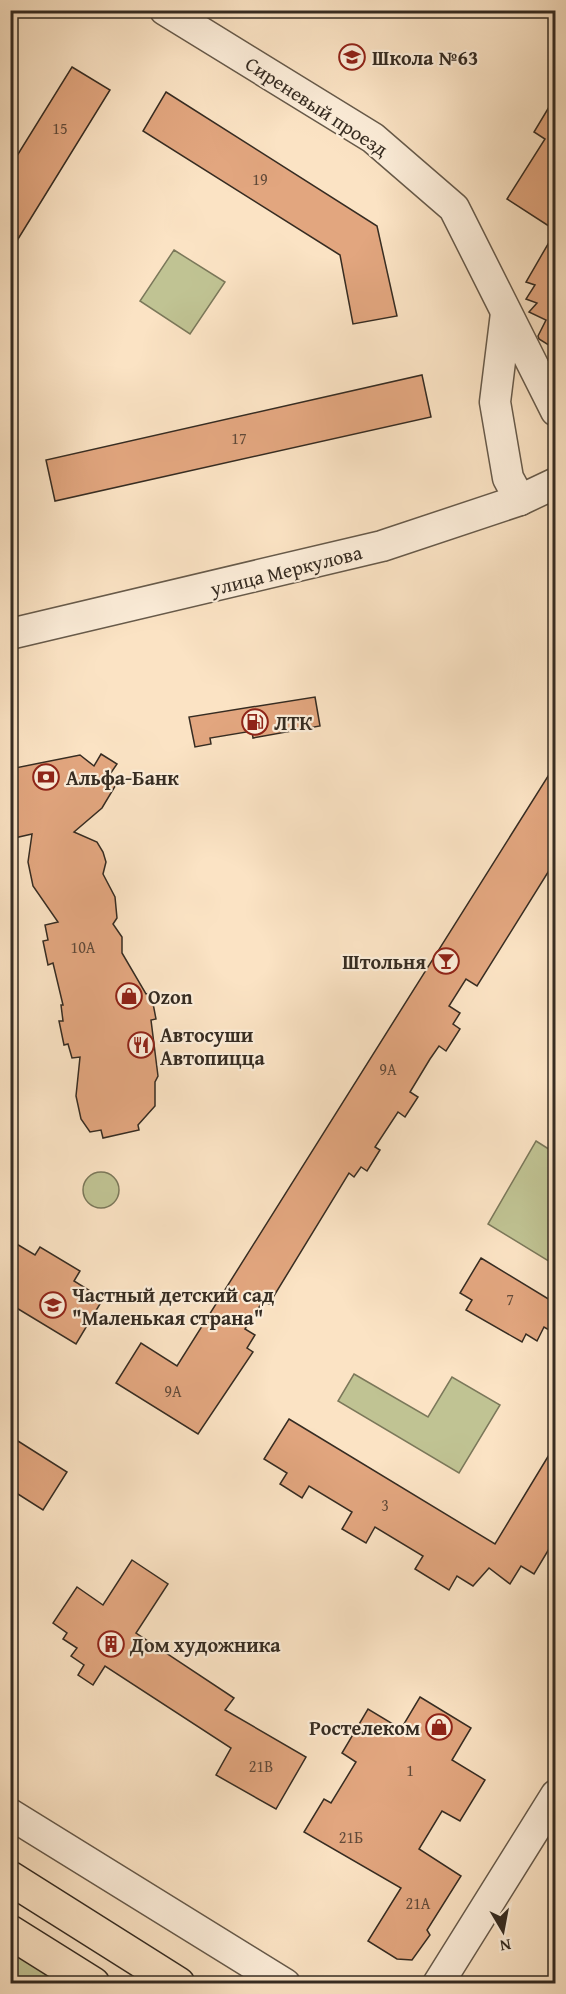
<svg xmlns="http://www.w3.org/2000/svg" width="566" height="1994" font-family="'Gentium Book Plus',serif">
	<rect width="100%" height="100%" fill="#fbe3c4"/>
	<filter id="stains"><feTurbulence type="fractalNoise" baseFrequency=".00333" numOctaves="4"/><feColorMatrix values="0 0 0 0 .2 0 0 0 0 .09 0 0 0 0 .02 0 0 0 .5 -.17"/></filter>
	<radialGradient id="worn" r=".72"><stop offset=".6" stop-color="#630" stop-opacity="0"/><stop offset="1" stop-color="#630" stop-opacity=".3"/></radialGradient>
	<g fill="#c0c393" stroke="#7b785a" stroke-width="1.5">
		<polygon points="174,250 225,282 190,334 140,301"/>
		<polygon points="536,1141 555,1153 555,1265 488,1224"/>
		<circle cx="101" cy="1190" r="18"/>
		<polygon points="354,1374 428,1417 452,1377 500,1405 459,1473 338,1401"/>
		<polygon points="11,1949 65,1983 11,1983"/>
	</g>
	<g fill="#e2a67f" stroke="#362c22" stroke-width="1.5">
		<polygon points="72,67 110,90 10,252 10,167"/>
		<polygon points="166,92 377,226 397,316 353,324 340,255 143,131"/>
		<polygon points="555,97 555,230 507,199 545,139 534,132"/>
		<polygon points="555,232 555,349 539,339 538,336 546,320 529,312 537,303 526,299 535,285 526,282"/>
		<polygon points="422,375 431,417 55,501 46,460"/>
		<polygon points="315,697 320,726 253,738 252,731 210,738 211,744 195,747 189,717"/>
		<polygon points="101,754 117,764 108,777 117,783 102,808 74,832 97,842 103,852 106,862 103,874 115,897 117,918 113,924 122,937 122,953 146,994 151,993 156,1019 151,1020 158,1076 155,1082 155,1106 138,1125 139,1130 103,1138 101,1130 90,1132 81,1119 76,1096 80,1057 72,1058 68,1044 64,1045 59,1021 63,1021 61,1005 63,1005 53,963 48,965 43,941 48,940 45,925 58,922 33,886 28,862 32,834 10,839 10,769 80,755 94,766"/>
		<polygon points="555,765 555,861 477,986 466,979 449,1006 460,1013 453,1024 460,1029 446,1051 439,1046 430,1059 410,1092 418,1097 405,1117 398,1112 375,1147 380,1150 367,1171 361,1167 354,1177 349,1173 269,1304 263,1301 245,1329 255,1335 247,1348 253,1352 198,1434 116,1383 141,1343 177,1366"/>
		<polygon points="10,1240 35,1255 40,1247 80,1271 74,1281 103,1299 76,1344 10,1304"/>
		<polygon points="481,1258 555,1303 555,1319 549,1330 544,1327 537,1341 526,1334 522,1342 466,1310 472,1300 460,1293"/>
		<polygon points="289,1419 495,1544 555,1445 555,1539 534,1574 521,1566 510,1584 489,1568 473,1586 457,1576 449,1590 415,1569 423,1556 375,1527 366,1543 342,1529 352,1512 309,1486 302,1498 280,1484 287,1473 264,1459"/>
		<polygon points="10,1436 67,1472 43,1510 10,1489"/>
		<polygon points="132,1560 168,1584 136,1633 234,1698 225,1710 306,1757 276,1809 216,1775 231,1748 105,1666 93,1685 78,1675 84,1665 71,1656 77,1648 63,1639 67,1633 53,1623 77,1587 103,1605"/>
		<polygon points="420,1697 471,1728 452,1760 485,1780 460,1821 442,1811 419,1849 461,1876 427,1930 430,1935 412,1960 397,1959 368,1941 401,1888 304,1832 324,1799 331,1803 356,1762 342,1753 368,1709 401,1729"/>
	</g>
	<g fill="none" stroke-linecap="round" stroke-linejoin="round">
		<g stroke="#675a4a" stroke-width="33">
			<g id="minor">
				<polyline points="165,10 373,138 454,208 556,411"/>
				<polyline points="506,313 495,402 508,478 520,500"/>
				<polyline points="10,634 382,546 520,500 556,483"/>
				<polyline points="10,1814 285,1984"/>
				<polyline points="438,1984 556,1795"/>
			</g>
		</g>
		<g stroke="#362c22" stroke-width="36">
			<g id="major">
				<polyline points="10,1878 178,1984"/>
				<polyline points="10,1932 93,1984"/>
			</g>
		</g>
		<use href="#minor" stroke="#fcedd9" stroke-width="30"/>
		<use href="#major" stroke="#fbe3c4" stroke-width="33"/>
	</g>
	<defs>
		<g id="school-ring" transform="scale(1.35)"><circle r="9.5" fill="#fcedd9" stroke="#8f2418" stroke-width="1.5"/><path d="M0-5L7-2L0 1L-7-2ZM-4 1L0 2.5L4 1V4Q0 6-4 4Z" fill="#8f2418"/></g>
		<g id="fuel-ring" transform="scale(1.35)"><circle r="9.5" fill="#fcedd9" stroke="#8f2418" stroke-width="1.5"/><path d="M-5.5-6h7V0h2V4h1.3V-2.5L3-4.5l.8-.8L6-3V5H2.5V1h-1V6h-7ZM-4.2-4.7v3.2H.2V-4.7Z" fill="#8f2418"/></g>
		<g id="bank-ring" transform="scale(1.35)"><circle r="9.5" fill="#fcedd9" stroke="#8f2418" stroke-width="1.5"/><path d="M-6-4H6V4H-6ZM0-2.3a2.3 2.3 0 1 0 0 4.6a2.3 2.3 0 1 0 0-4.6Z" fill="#8f2418"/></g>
		<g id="bar-ring" transform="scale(1.35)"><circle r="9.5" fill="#fcedd9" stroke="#8f2418" stroke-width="1.5"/><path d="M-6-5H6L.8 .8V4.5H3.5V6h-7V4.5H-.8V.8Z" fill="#8f2418"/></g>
		<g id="shop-ring" transform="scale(1.35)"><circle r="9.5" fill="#fcedd9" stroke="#8f2418" stroke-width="1.5"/><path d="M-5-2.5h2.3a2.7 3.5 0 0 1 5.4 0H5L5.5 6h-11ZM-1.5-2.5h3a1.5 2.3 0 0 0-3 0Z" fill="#8f2418"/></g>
		<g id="restaurant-ring" transform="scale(1.35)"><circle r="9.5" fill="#fcedd9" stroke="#8f2418" stroke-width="1.5"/><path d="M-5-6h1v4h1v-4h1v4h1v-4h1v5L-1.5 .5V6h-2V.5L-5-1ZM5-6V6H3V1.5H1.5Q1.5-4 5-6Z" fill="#8f2418"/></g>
		<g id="building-ring" transform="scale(1.35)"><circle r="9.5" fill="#fcedd9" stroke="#8f2418" stroke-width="1.5"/><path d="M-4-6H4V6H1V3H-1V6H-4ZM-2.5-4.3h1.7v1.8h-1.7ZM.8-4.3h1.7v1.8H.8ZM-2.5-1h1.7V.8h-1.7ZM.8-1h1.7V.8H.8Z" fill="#8f2418"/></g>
	</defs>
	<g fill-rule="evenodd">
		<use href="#school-ring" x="352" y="57"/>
		<use href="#fuel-ring" x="255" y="722"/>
		<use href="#bank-ring" x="46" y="777"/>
		<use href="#bar-ring" x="446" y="961"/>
		<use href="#shop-ring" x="129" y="996"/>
		<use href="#restaurant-ring" x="141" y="1045"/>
		<use href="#school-ring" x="53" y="1305"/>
		<use href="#building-ring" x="111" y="1644"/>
		<use href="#shop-ring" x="439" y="1727"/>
	</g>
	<g text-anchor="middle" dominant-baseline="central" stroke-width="4.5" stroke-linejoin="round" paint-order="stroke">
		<g font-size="16" fill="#614a39">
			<text x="60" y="128">15</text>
			<text x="260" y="179">19</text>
			<text x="239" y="438">17</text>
			<text x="83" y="947">10А</text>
			<text x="388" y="1069">9А</text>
			<text x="510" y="1299">7</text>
			<text x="173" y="1391">9А</text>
			<text x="385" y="1505">3</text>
			<text x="261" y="1766">21В</text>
			<text x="410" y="1770">1</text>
			<text x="351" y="1837">21Б</text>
			<text x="418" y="1903">21А</text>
		</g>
		<g font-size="20" font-weight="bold" fill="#362c22" stroke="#fcedd9" text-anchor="start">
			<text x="372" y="57">Школа №63</text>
			<text x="274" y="722">ЛТК</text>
			<text x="66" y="777">Альфа-Банк</text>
			<text x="426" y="961" text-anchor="end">Штольня</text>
			<text x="148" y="996">Ozon</text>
			<text x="160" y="1034">Автосуши<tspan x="160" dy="23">Автопицца</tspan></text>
			<text x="72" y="1294">Частный детский сад<tspan x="72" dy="23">"Маленькая страна"</tspan></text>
			<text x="130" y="1644">Дом художника</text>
			<text x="420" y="1727" text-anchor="end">Ростелеком</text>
		</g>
		<g font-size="20" fill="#362c22" stroke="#fcedd9">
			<text transform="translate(317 106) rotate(33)">Сиреневый проезд</text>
			<text transform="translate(286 570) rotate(-14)">улица Меркулова</text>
		</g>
	</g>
	<rect width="566" height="1994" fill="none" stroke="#fbe3c4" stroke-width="36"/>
	<rect x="12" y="12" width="542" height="1970" fill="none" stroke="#362c22" stroke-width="3"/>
	<rect x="18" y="18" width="530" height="1958" fill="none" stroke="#362c22" stroke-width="1.5"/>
	<g transform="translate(503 1931) rotate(170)" stroke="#fcedd9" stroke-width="4.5" paint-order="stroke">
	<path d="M0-4.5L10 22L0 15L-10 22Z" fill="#362c22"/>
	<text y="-9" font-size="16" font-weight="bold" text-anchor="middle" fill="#362c22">N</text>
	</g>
	<rect width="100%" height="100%" filter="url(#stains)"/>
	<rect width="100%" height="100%" fill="url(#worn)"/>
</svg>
